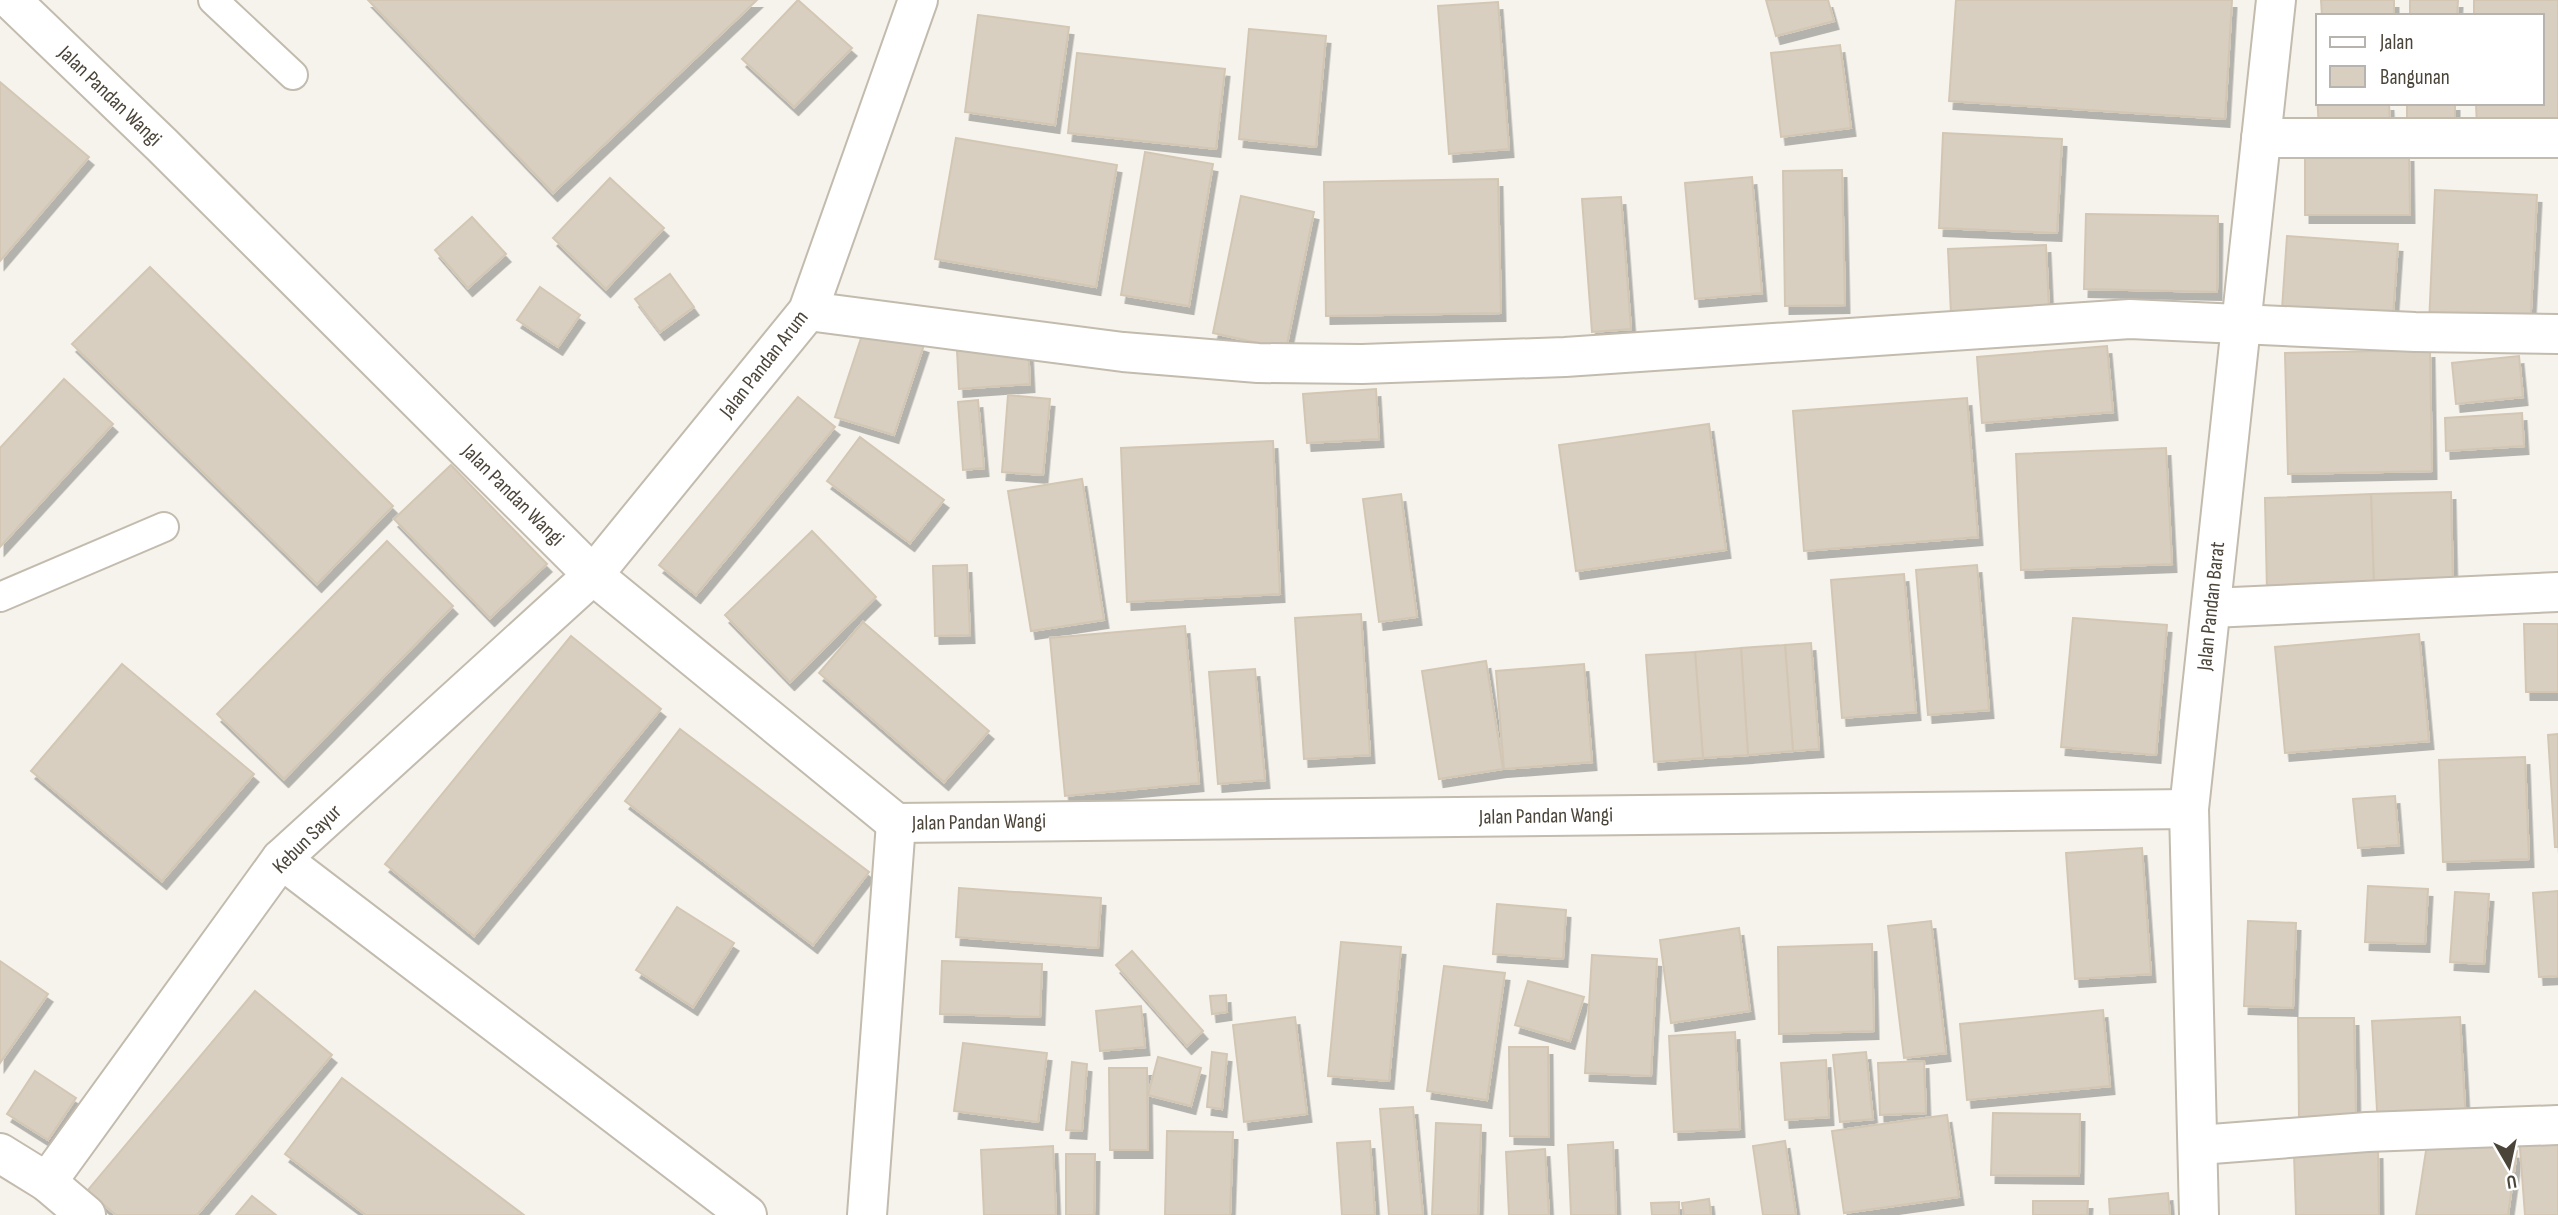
<svg xmlns="http://www.w3.org/2000/svg" width="2558" height="1215" font-family="'Sofia Sans Condensed',sans-serif">
	<defs>
		<filter id="shadow"><feDropShadow dx="4.5" dy="8" stdDeviation="0" flood-color="#0004"/></filter>
	</defs>
	<rect width="100%" height="100%" fill="#f6f3ec"/>
	<g fill="#d8cfc1" stroke="#d3c7b4" stroke-width="2" filter="url(#shadow)">
		<polygon points="368,0 757,0 553,193"/>
		<polygon points="798,0 852,48 794,107 742,59"/>
		<polygon points="1766,0 1828,0 1834,21 1776,36"/>
		<polygon points="1956,0 2232,0 2225,119 1949,101"/>
		<polygon points="2321,0 2394,0 2394,16 2322,16"/>
		<polygon points="2410,0 2458,0 2457,16 2410,16"/>
		<polygon points="2474,0 2558,0 2558,127 2477,129 2476,103 2542,103 2542,16 2474,16"/>
		<polygon points="1498,2 1509,149 1449,154 1438,6"/>
		<polygon points="978,15 1069,27 1055,125 965,112"/>
		<polygon points="1249,29 1326,36 1316,147 1239,139"/>
		<polygon points="1840,45 1851,128 1781,137 1771,53"/>
		<polygon points="1077,53 1225,69 1216,149 1068,133"/>
		<polygon points="0,82 89,157 0,261"/>
		<polygon points="2317,94 2318,103 2389,103 2390,125 2319,129"/>
		<polygon points="2407,103 2455,103 2455,120 2407,119"/>
		<polygon points="1943,133 2062,139 2057,233 1939,228"/>
		<polygon points="956,138 1117,165 1096,287 935,259"/>
		<polygon points="1145,152 1213,164 1189,306 1121,295"/>
		<polygon points="2305,154 2409,154 2410,215 2305,215"/>
		<polygon points="1842,170 1845,305 1785,306 1783,171"/>
		<polygon points="1752,177 1762,293 1695,299 1685,183"/>
		<polygon points="610,178 664,228 606,289 553,238"/>
		<polygon points="1498,179 1501,313 1326,316 1324,182"/>
		<polygon points="2435,190 2537,195 2530,329 2429,324"/>
		<polygon points="1241,196 1314,212 1286,349 1213,333"/>
		<polygon points="1621,197 1631,329 1592,332 1582,199"/>
		<polygon points="2086,214 2218,216 2217,292 2084,289"/>
		<polygon points="472,217 506,254 468,288 435,250"/>
		<polygon points="2287,236 2398,244 2393,317 2282,309"/>
		<polygon points="2046,245 2049,310 1951,314 1948,249"/>
		<polygon points="150,267 393,506 317,584 72,344"/>
		<polygon points="670,274 694,307 660,332 635,299"/>
		<polygon points="540,287 580,315 558,347 517,320"/>
		<polygon points="865,326 924,345 894,435 835,417"/>
		<polygon points="1028,346 1030,384 959,389 957,351"/>
		<polygon points="2107,346 2113,412 1982,423 1977,357"/>
		<polygon points="2430,350 2432,471 2288,474 2285,353"/>
		<polygon points="2519,356 2523,397 2456,404 2452,363"/>
		<polygon points="64,379 113,424 0,547 0,448"/>
		<polygon points="1376,389 1379,439 1307,443 1303,394"/>
		<polygon points="1008,395 1050,399 1043,475 1002,472"/>
		<polygon points="798,397 835,427 696,595 659,565"/>
		<polygon points="1967,398 1978,537 1804,551 1793,411"/>
		<polygon points="978,400 984,468 963,470 958,402"/>
		<polygon points="2522,413 2524,446 2446,451 2445,418"/>
		<polygon points="1709,424 1726,550 1576,571 1559,445"/>
		<polygon points="860,437 944,500 910,543 827,481"/>
		<polygon points="1273,441 1280,594 1127,602 1121,448"/>
		<polygon points="2166,448 2172,564 2021,570 2016,454"/>
		<polygon points="451,465 547,564 490,618 394,519"/>
		<polygon points="1082,479 1104,620 1031,631 1008,491"/>
		<polygon points="2451,492 2453,587 2374,589 2371,494"/>
		<polygon points="1401,494 1417,617 1379,622 1363,499"/>
		<polygon points="2371,494 2374,589 2267,592 2265,498"/>
		<polygon points="812,531 876,597 790,682 725,615"/>
		<polygon points="387,541 453,606 284,779 217,714"/>
		<polygon points="967,565 970,635 935,636 933,566"/>
		<polygon points="1977,565 1989,710 1928,715 1916,570"/>
		<polygon points="1904,574 1916,712 1842,718 1831,580"/>
		<polygon points="1361,614 1370,755 1304,759 1295,618"/>
		<polygon points="2073,618 2167,625 2156,755 2061,747"/>
		<polygon points="863,622 989,731 944,782 819,673"/>
		<polygon points="2524,624 2558,624 2558,692 2526,692"/>
		<polygon points="1185,626 1199,783 1065,796 1050,638"/>
		<polygon points="2419,634 2429,741 2285,753 2275,647"/>
		<polygon points="571,636 661,709 474,936 385,864"/>
		<polygon points="1811,643 1819,749 1793,751 1785,645"/>
		<polygon points="1785,645 1793,751 1748,755 1741,648"/>
		<polygon points="1741,648 1748,755 1703,758 1695,652"/>
		<polygon points="1695,652 1703,758 1654,762 1646,655"/>
		<polygon points="1486,661 1503,769 1439,779 1422,671"/>
		<polygon points="122,664 254,774 162,881 31,771"/>
		<polygon points="1584,664 1592,762 1504,769 1496,671"/>
		<polygon points="1255,669 1265,780 1218,784 1209,672"/>
		<polygon points="680,729 869,872 813,945 625,801"/>
		<polygon points="2558,734 2558,847 2555,847 2548,735"/>
		<polygon points="2525,757 2529,859 2443,862 2439,760"/>
		<polygon points="2395,796 2399,845 2358,848 2353,799"/>
		<polygon points="2142,848 2151,974 2075,979 2066,853"/>
		<polygon points="2368,886 2428,889 2425,944 2365,942"/>
		<polygon points="959,888 1101,898 1098,948 956,937"/>
		<polygon points="2558,891 2558,976 2539,977 2533,893"/>
		<polygon points="2455,892 2489,894 2484,964 2450,962"/>
		<polygon points="1497,904 1566,910 1563,959 1493,954"/>
		<polygon points="677,907 734,943 693,1007 636,970"/>
		<polygon points="1931,921 1946,1053 1904,1058 1888,926"/>
		<polygon points="2248,921 2296,923 2293,1008 2244,1006"/>
		<polygon points="1739,928 1750,1011 1671,1023 1660,940"/>
		<polygon points="1341,942 1401,947 1389,1081 1328,1076"/>
		<polygon points="1872,944 1874,1031 1779,1034 1778,947"/>
		<polygon points="1132,951 1203,1031 1187,1046 1116,965"/>
		<polygon points="1592,955 1657,959 1651,1076 1585,1073"/>
		<polygon points="0,961 48,994 0,1063"/>
		<polygon points="942,961 1042,964 1040,1017 940,1014"/>
		<polygon points="1444,966 1505,973 1487,1100 1427,1091"/>
		<polygon points="1528,981 1584,997 1570,1041 1515,1025"/>
		<polygon points="255,991 332,1055 197,1215 116,1215 87,1191"/>
		<polygon points="1226,995 1227,1012 1212,1014 1210,996"/>
		<polygon points="1141,1006 1145,1047 1100,1051 1096,1011"/>
		<polygon points="2103,1010 2110,1086 1967,1100 1960,1024"/>
		<polygon points="1295,1017 1307,1114 1244,1122 1233,1025"/>
		<polygon points="2460,1017 2466,1124 2378,1128 2372,1021"/>
		<polygon points="2298,1018 2354,1018 2356,1119 2299,1120"/>
		<polygon points="1735,1032 1740,1129 1674,1132 1669,1036"/>
		<polygon points="963,1043 1047,1053 1038,1122 954,1111"/>
		<polygon points="1509,1047 1548,1047 1549,1137 1510,1136"/>
		<polygon points="1212,1052 1227,1054 1222,1109 1207,1107"/>
		<polygon points="1866,1052 1873,1119 1840,1122 1833,1055"/>
		<polygon points="1158,1057 1201,1068 1191,1106 1148,1095"/>
		<polygon points="1826,1060 1829,1117 1785,1120 1781,1063"/>
		<polygon points="1924,1061 1926,1113 1880,1115 1878,1063"/>
		<polygon points="1072,1062 1087,1064 1082,1131 1066,1130"/>
		<polygon points="1109,1068 1147,1068 1148,1150 1110,1150"/>
		<polygon points="35,1071 76,1098 48,1140 7,1114"/>
		<polygon points="342,1078 524,1215 366,1215 285,1154"/>
		<polygon points="1413,1107 1423,1215 1389,1215 1380,1109"/>
		<polygon points="1993,1113 2080,1114 2079,1176 1991,1175"/>
		<polygon points="1947,1115 1959,1197 1844,1213 1832,1131"/>
		<polygon points="1436,1123 1481,1125 1478,1215 1432,1215"/>
		<polygon points="1167,1131 1233,1132 1230,1215 1165,1215"/>
		<polygon points="2558,1132 2558,1215 2525,1215 2519,1135"/>
		<polygon points="2428,1138 2517,1151 2508,1215 2416,1215"/>
		<polygon points="1370,1141 1375,1215 1342,1215 1337,1143"/>
		<polygon points="1785,1141 1796,1215 1763,1215 1753,1146"/>
		<polygon points="1613,1142 1616,1215 1571,1215 1568,1145"/>
		<polygon points="1053,1146 1056,1215 984,1215 981,1150"/>
		<polygon points="1545,1149 1549,1215 1509,1215 1506,1152"/>
		<polygon points="2378,1151 2379,1215 2296,1215 2294,1154"/>
		<polygon points="1066,1154 1095,1154 1094,1215 1066,1215"/>
		<polygon points="2168,1193 2170,1215 2110,1215 2109,1199"/>
		<polygon points="252,1196 276,1215 236,1215"/>
		<polygon points="1709,1199 1711,1215 1684,1215 1682,1203"/>
		<polygon points="2033,1201 2088,1201 2087,1215 2033,1215"/>
		<polygon points="1679,1202 1679,1215 1652,1215 1651,1203"/>
	</g>
	<g fill="none" stroke-linecap="round" stroke-linejoin="round">
		<g stroke="#c2bbae" stroke-width="32">
			<g id="lane">
				<polyline points="213,0 293,75"/>
				<polyline points="0,597 164,527"/>
			</g>
		</g>
		<g stroke="#c2bbae" stroke-width="42">
			<g id="street">
				<polyline points="11,0 162,145 593,575 896,823 2189,809"/>
				<polyline points="2261,138 2558,138"/>
				<polyline points="808,311 1123,352 1258,363 1362,364 1565,357 2130,319 2415,332 2558,334"/>
				<polyline points="2211,608 2558,592"/>
				<polyline points="281,859 747,1215"/>
				<polyline points="2199,1145 2367,1132 2558,1125"/>
				<polyline points="0,1153 47,1182 86,1215"/>
				<polyline points="47,1182 281,859 593,575 808,311 918,0"/>
				<polyline points="867,1215 896,823"/>
				<polyline points="2199,1215 2189,809 2276,0"/>
			</g>
		</g>
		<use href="#lane" stroke="#fff" stroke-width="28"/>
		<use href="#street" stroke="#fff" stroke-width="38"/>
	</g>
	<g text-anchor="middle" dominant-baseline="central" stroke-width="7" stroke-linejoin="round" paint-order="stroke">
		<g font-size="21" fill="#4b4439" stroke="#fff">
			<text transform="translate(110 96) rotate(44)">Jalan Pandan Wangi</text>
			<text transform="translate(764 364) rotate(-52)">Jalan Pandan Arum</text>
			<text transform="translate(513 495) rotate(45)">Jalan Pandan Wangi</text>
			<text transform="translate(2211 606) rotate(-84)">Jalan Pandan Barat</text>
			<text transform="translate(1546 816) rotate(-1)">Jalan Pandan Wangi</text>
			<text transform="translate(979 822) rotate(-1)">Jalan Pandan Wangi</text>
			<text transform="translate(307 839) rotate(-45)">Kebun Sayur</text>
		</g>
	</g>
	<rect x="2316" y="14" width="228" height="91" fill="#ffffff" stroke="#b7b4b0" stroke-width="2"/>
	<rect x="2330" y="37" width="35" height="10" fill="#ffffff" stroke="#b7b4b0" stroke-width="2"/>
	<text x="2380" y="49" font-size="21" fill="#4b4439">Jalan</text>
	<rect x="2330" y="66" width="35" height="21" fill="#d8cfc1" stroke="#b7b4b0" stroke-width="2"/>
	<text x="2380" y="84" font-size="21" fill="#4b4439">Bangunan</text>
	<g transform="translate(2509 1166) rotate(171)" stroke="#ffffff" stroke-width="5" paint-order="stroke">
	<path d="M0-5L12 26L0 18L-12 26Z" fill="#4b4439"/>
	<text y="-10" font-size="19" font-weight="bold" text-anchor="middle" fill="#4b4439">U</text>
	</g>
</svg>
